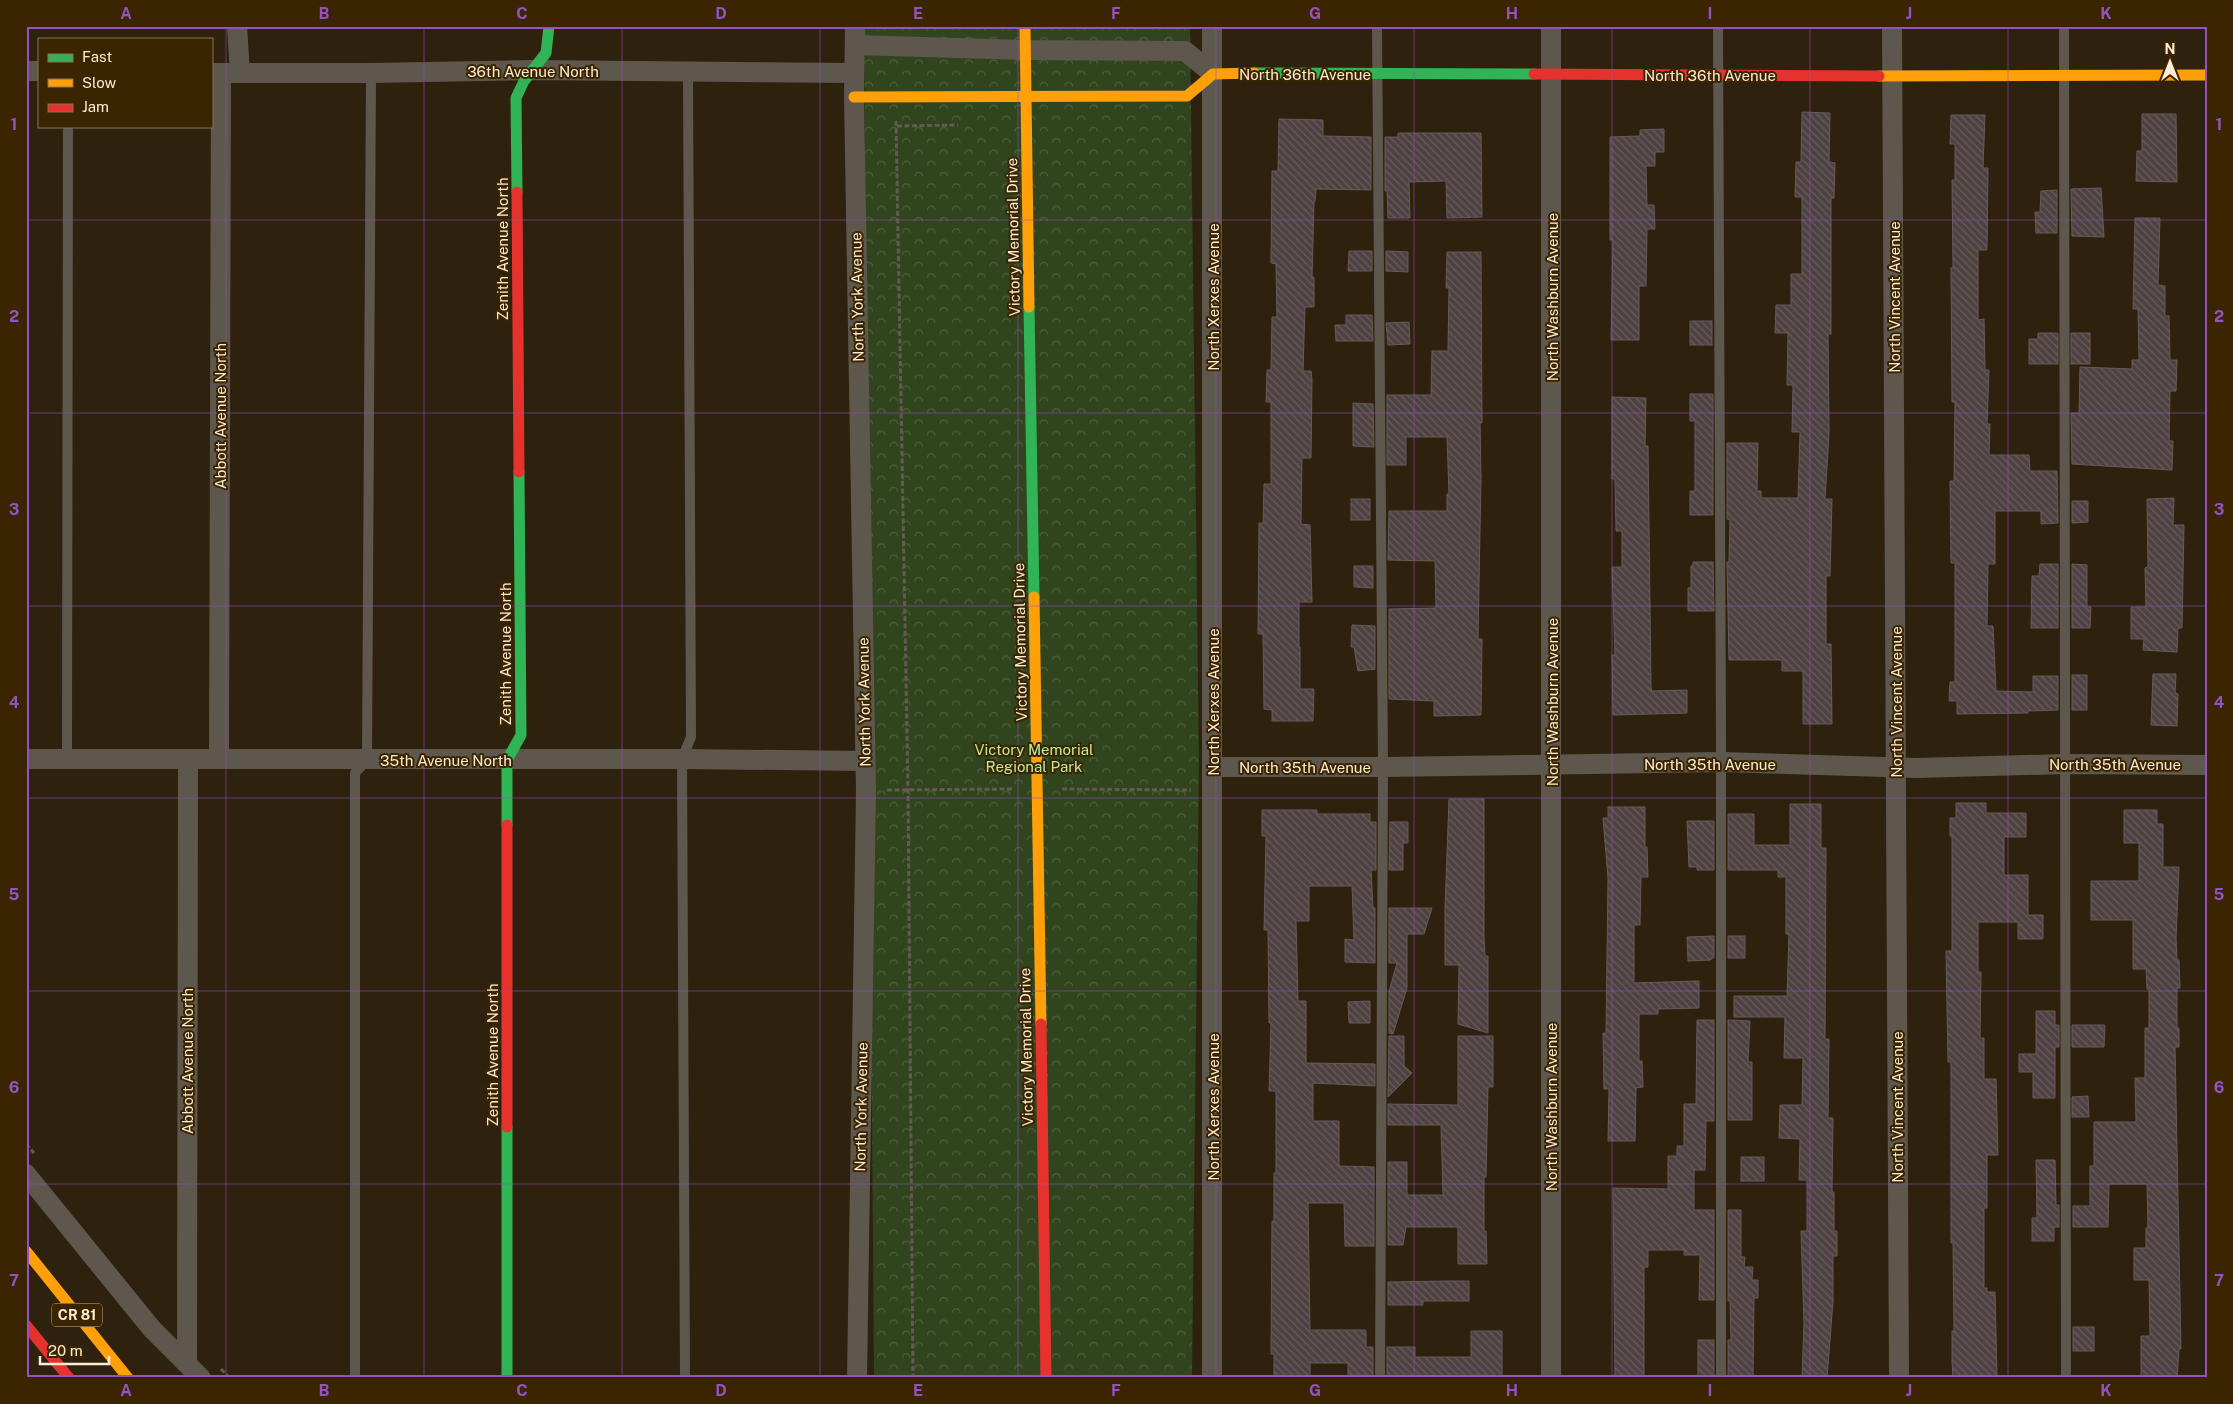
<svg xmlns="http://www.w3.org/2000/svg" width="2233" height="1404" font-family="'Public Sans',sans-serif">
	<defs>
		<pattern id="park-crowns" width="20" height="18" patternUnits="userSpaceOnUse" patternTransform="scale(1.25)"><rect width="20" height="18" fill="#30441e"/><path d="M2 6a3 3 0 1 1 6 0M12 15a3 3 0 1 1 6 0" fill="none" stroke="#4f5f3e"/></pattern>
		<pattern id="building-back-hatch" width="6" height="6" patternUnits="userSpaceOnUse" patternTransform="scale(1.25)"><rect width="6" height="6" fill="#4d4241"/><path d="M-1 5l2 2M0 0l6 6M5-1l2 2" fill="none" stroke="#685d5c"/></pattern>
	</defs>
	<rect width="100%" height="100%" fill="#2e220e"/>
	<polygon fill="url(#park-crowns)" points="864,26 1190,26 1199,764 1192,1378 874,1378"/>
	<g fill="url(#building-back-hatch)" stroke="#665b5a">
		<polygon points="1802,112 1830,113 1829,162 1835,163 1834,198 1831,198 1831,334 1828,334 1829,433 1825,499 1832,499 1830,576 1826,576 1826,644 1831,644 1832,724 1803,724 1803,671 1782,671 1782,660 1729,660 1727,562 1729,562 1730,520 1727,519 1727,443 1758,443 1757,491 1761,491 1761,498 1798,498 1800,432 1792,432 1793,385 1787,385 1788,333 1775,333 1776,305 1791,305 1791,274 1802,274 1802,197 1795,197 1796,162 1801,162"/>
		<polygon points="2142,114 2176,114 2177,182 2136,181 2137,151 2142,151"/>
		<polygon points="1951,115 1985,115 1983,168 1988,168 1987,250 1978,250 1978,320 1984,319 1985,370 1989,370 1987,424 1990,424 1989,455 2029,455 2030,471 2057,471 2058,523 2041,524 2041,511 1995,511 1995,564 1988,564 1987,626 1993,626 1996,691 2033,692 2033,676 2058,676 2058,710 2028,711 2028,713 1957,714 1957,701 1949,701 1950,682 1955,682 1955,563 1951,563 1950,481 1954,481 1955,402 1952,402 1951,268 1953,268 1952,180 1955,180 1955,144 1950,144"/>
		<polygon points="1279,119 1323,120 1323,136 1371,137 1371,190 1316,189 1315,201 1314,201 1312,278 1314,277 1314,307 1305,307 1303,371 1311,371 1312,379 1311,458 1302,458 1301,524 1310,525 1312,602 1299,602 1299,647 1300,647 1300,689 1314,689 1313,721 1272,721 1272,710 1264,709 1263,634 1258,634 1259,523 1263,523 1264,484 1271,484 1271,402 1266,402 1267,370 1271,370 1272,317 1277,317 1276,264 1271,263 1272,171 1278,171"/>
		<polygon points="1664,129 1664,152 1655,152 1655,166 1646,166 1647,205 1654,205 1655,229 1647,229 1646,286 1639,286 1639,340 1611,340 1613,240 1610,240 1610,137 1640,136 1640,130"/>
		<polygon points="1398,133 1481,133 1482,217 1447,218 1446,181 1409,182 1410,218 1388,218 1387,191 1385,191 1385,137 1398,137"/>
		<polygon points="2101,188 2104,237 2072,236 2071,189"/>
		<polygon points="2057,190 2057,233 2036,233 2035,212 2040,212 2041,191"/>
		<polygon points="2135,218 2160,218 2158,285 2165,286 2165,316 2169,316 2170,360 2177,360 2176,391 2170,391 2169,441 2173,441 2172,470 2072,464 2071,413 2079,413 2080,367 2132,369 2132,360 2139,360 2138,309 2133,309"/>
		<polygon points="1349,251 1372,251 1372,271 1348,271"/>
		<polygon points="1386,251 1408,252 1408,272 1386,271"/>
		<polygon points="1447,252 1481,252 1482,423 1480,423 1481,477 1478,639 1482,639 1481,715 1434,716 1434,701 1389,699 1389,609 1436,608 1435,561 1388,560 1389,511 1447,511 1447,494 1449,494 1447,437 1406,437 1406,465 1387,465 1387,395 1431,395 1432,351 1448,351 1449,288 1446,288"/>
		<polygon points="1346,315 1372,315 1373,341 1336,341 1335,325 1346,325"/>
		<rect x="1690" y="321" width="22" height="24"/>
		<polygon points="1409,322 1410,344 1388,345 1386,323"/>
		<polygon points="2038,333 2058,333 2058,364 2029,364 2029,339 2038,339"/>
		<rect x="2071" y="333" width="19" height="31"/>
		<polygon points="1690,394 1713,394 1713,515 1690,515 1690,491 1695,491 1695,421 1690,421"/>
		<polygon points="1612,397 1646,398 1645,446 1648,446 1651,687 1652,691 1687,690 1687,713 1613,715 1612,655 1615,655 1612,567 1622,567 1622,531 1616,531 1615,479 1612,479"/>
		<polygon points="1353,403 1373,404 1374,447 1353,446"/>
		<polygon points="2174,498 2173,525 2184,525 2182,628 2178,628 2177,652 2143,650 2144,639 2131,639 2131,607 2146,607 2145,568 2148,567 2147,499"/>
		<rect x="1351" y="499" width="19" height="21"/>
		<polygon points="2072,501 2088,501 2088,522 2072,523"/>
		<polygon points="1693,562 1713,562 1714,611 1688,611 1688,588 1691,588 1691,566 1693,566"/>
		<polygon points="2040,564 2058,564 2058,628 2031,628 2032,576 2039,576"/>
		<polygon points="2072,564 2087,565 2087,607 2091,607 2090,628 2072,628"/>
		<polygon points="1354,566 1373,566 1373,588 1354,587"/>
		<polygon points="1352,625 1375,626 1375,669 1358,671 1354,647 1351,647"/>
		<polygon points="2153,674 2176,674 2175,693 2178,694 2177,726 2151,725"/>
		<rect x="2072" y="675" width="15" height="35"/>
		<polygon points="1449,799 1484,799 1484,938 1485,956 1488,956 1488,1033 1458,1024 1459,965 1445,965 1445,908"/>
		<polygon points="1956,803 1986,803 1986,813 2026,813 2026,837 2004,837 2004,875 2028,875 2028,915 2043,915 2043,939 2018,939 2018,922 1978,922 1978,972 1981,972 1980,1038 1984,1038 1984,1079 1996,1079 1998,1155 1987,1155 1987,1208 1984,1208 1984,1288 1987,1288 1987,1292 1995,1292 1997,1378 1953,1378 1952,1362 1952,1331 1954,1331 1953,1243 1951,1243 1951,1062 1948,1062 1946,951 1952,951 1952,836 1950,836 1950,818 1956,818"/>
		<polygon points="1790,804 1821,804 1821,848 1826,848 1825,1039 1829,1039 1828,1118 1833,1118 1832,1192 1834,1192 1834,1231 1837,1231 1837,1256 1833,1256 1833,1301 1827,1378 1802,1378 1804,1323 1801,1231 1807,1231 1807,1180 1799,1180 1800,1139 1779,1138 1780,1105 1802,1105 1803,1058 1784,1058 1785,1017 1734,1017 1734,996 1787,996 1789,934 1786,934 1786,877 1778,877 1778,870 1728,870 1728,814 1754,814 1754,845 1790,845"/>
		<polygon points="1608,807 1645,807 1645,847 1647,847 1648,877 1641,877 1640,925 1634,925 1634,983 1699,981 1699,1008 1658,1009 1658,1014 1639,1014 1639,1061 1642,1061 1643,1087 1636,1088 1635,1141 1608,1141 1609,1089 1604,1089 1603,1033 1606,1033 1608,878 1603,818 1608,818"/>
		<polygon points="1262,810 1317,810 1317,814 1370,814 1370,822 1376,822 1376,870 1371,870 1373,908 1375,908 1375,963 1345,962 1345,939 1354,940 1352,886 1309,886 1309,921 1296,921 1298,1001 1306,1001 1306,1063 1375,1064 1375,1086 1313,1083 1313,1121 1339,1121 1339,1166 1374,1167 1374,1246 1345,1246 1344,1203 1308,1203 1310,1330 1366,1330 1366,1347 1373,1347 1373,1378 1348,1378 1348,1363 1310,1363 1310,1378 1274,1378 1274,1354 1271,1354 1272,1221 1274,1221 1274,1173 1276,1173 1276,1091 1269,1091 1271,1023 1269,1023 1268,930 1264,930 1266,836 1262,836"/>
		<polygon points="2124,810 2157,810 2157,824 2163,824 2163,867 2179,867 2176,939 2177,960 2179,960 2180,988 2177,988 2177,1028 2179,1028 2179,1047 2175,1047 2181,1349 2179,1349 2177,1378 2141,1378 2141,1336 2150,1336 2149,1280 2134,1280 2134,1248 2146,1248 2146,1228 2148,1228 2147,1184 2109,1184 2108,1227 2073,1227 2073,1206 2090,1206 2090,1166 2094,1166 2094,1122 2136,1122 2135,1078 2145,1078 2145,1028 2149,1028 2149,989 2147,989 2146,969 2133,969 2133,920 2091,920 2091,881 2139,881 2139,843 2124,843"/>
		<polygon points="1687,821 1714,821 1714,870 1697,870 1697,867 1689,867"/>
		<polygon points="1390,822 1408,822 1408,843 1403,843 1403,870 1389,870"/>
		<polygon points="1389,908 1432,908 1424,934 1407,934 1407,988 1393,1034 1389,1033 1389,991 1397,963 1389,963"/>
		<polygon points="1714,936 1714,958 1711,958 1711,960 1688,961 1687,937"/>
		<rect x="1728" y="936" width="17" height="22"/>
		<polygon points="1370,1001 1370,1023 1349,1023 1348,1002"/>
		<polygon points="2036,1011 2055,1011 2055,1025 2059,1025 2059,1047 2055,1047 2055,1098 2033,1098 2033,1072 2019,1072 2019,1054 2036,1054"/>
		<polygon points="1697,1020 1714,1020 1714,1121 1706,1121 1705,1170 1694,1170 1694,1210 1714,1210 1714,1300 1699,1300 1700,1255 1684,1255 1684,1250 1648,1250 1648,1267 1644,1267 1644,1378 1615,1378 1613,1188 1668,1189 1668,1156 1677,1156 1677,1146 1684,1146 1684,1104 1696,1104"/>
		<polygon points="1728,1020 1750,1021 1748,1062 1752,1062 1752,1120 1728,1120"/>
		<polygon points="2072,1025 2105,1025 2104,1047 2072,1047"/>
		<polygon points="1389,1036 1404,1036 1404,1066 1412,1073 1388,1097"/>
		<polygon points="1458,1036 1493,1036 1493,1087 1488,1087 1486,1177 1484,1177 1484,1231 1486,1231 1487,1264 1458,1264 1458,1227 1406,1227 1403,1245 1388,1245 1388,1162 1407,1162 1407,1195 1443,1195 1441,1125 1388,1125 1388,1104 1458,1105"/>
		<polygon points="2088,1096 2089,1117 2072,1117 2072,1097"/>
		<rect x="1741" y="1157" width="23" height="24"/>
		<polygon points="2036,1160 2055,1160 2056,1205 2059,1205 2059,1227 2054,1227 2054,1241 2032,1241 2032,1218 2037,1218"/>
		<polygon points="1728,1210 1741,1210 1741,1257 1745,1257 1744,1267 1753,1267 1752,1280 1758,1280 1758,1298 1754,1298 1753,1378 1728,1378 1728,1340 1731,1340 1730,1301 1728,1301"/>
		<polygon points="1448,1281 1469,1281 1469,1301 1423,1301 1423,1305 1388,1305 1388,1282"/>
		<rect x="2073" y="1327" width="21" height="24"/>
		<polygon points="1471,1331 1502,1331 1502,1378 1387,1378 1387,1347 1415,1347 1415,1357 1471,1357"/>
		<rect x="1698" y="1340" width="16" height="38"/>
	</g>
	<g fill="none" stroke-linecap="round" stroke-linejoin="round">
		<g stroke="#625b51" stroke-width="3" stroke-dasharray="5 2.5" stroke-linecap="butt">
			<polyline points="896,121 908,790 913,1378"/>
			<polyline points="897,126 958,125"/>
			<polyline points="1062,789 1191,790"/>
			<polyline points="887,790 1013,789"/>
			<polyline points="26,1144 34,1153"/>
			<polyline points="221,1369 230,1378"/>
		</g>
		<g stroke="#5d574d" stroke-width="10">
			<polyline points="1377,26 1383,767 1380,1378"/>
			<polyline points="1718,26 1721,739 1721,1378"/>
			<polyline points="2064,26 2066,1378"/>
			<polyline points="67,760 68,126"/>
			<polyline points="355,1378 355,773 367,760 371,73"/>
			<polyline points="685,1378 682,759 691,737 688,73"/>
		</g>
		<g stroke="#5d574d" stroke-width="20">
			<polyline points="237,26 240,73"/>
			<polyline points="855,26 854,97 866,791 857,1378"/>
			<polyline points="1212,26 1212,1378"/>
			<polyline points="1892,26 1899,1378"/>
			<polyline points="855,45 1025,50 1185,51 1213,74"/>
			<polyline points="26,71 39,71"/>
			<polyline points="211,73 371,73 532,70 854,73"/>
			<polyline points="26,759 682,759 865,761"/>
			<polyline points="219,759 221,73"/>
			<polyline points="1213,767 1383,767 1721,762 1917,768 2065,764 2207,765"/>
			<polyline points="26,1174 152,1329 201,1378"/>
			<polyline points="187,1362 188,759"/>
			<polyline points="1551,1378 1551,26"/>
		</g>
		<g stroke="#30b455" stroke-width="11">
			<polyline points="1254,73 1534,74"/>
			<polyline points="517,192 516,98 524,81 546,53 549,26"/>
			<polyline points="1029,307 1034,597"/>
			<polyline points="507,825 507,760 521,735 519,472"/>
			<polyline points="507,1127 507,1378"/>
		</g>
		<g stroke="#ff9f0a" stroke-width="11">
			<polyline points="1025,26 1029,307"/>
			<polyline points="1879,76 2207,75"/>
			<polyline points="854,97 1187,96 1213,74 1254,73"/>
			<polyline points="1034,597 1041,1024"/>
			<polyline points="26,1251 128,1378"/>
		</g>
		<g stroke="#e5322d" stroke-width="11">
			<polyline points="1534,74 1879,76"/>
			<polyline points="517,192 519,472"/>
			<polyline points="507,825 507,1127"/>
			<polyline points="1041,1024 1046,1378"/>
			<polyline points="26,1325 69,1378"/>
		</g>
	</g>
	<path fill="none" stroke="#9552c3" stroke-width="1" stroke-opacity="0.55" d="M226,26V1378M424,26V1378M622,26V1378M820,26V1378M1018,26V1378M1216,26V1378M1414,26V1378M1612,26V1378M1810,26V1378M2008,26V1378M26,220H2207M26,413H2207M26,606H2207M26,798H2207M26,991H2207M26,1184H2207"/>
	<g text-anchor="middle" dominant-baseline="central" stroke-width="4" stroke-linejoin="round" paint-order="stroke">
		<rect fill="#3b2501" stroke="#c3b094" stroke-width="1" x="52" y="1303.5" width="50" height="23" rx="4"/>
		<g font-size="14" font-weight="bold" fill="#fdebd3">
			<text x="77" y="1315">CR 81</text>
		</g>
		<g font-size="15" fill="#fdebd3" stroke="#3b2501">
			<text x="533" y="71">36th Avenue North</text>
			<text x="1305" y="74">North 36th Avenue</text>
			<text x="1710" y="75">North 36th Avenue</text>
			<text transform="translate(1013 237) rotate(-91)">Victory Memorial Drive</text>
			<text transform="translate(502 249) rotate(-90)">Zenith Avenue North</text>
			<text transform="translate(857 297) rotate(-91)">North York Avenue</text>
			<text transform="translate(1213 297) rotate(-90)">North Xerxes Avenue</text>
			<text transform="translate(1552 297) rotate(-90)">North Washburn Avenue</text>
			<text transform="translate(1894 297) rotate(-90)">North Vincent Avenue</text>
			<text transform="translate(220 416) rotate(-90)">Abbott Avenue North</text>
			<text transform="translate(1020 642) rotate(-91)">Victory Memorial Drive</text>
			<text transform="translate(505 654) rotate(-90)">Zenith Avenue North</text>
			<text transform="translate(864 702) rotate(-91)">North York Avenue</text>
			<text transform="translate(1213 702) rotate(-90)">North Xerxes Avenue</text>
			<text transform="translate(1552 702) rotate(-90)">North Washburn Avenue</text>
			<text transform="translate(1896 702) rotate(-90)">North Vincent Avenue</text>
			<text x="446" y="760">35th Avenue North</text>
			<text x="1710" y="764">North 35th Avenue</text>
			<text x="2115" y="764">North 35th Avenue</text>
			<text x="1305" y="767">North 35th Avenue</text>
			<text transform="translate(1026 1047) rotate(-91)">Victory Memorial Drive</text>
			<text transform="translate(492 1055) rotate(-90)">Zenith Avenue North</text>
			<text transform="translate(187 1061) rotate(-90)">Abbott Avenue North</text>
			<text transform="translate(861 1107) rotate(-89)">North York Avenue</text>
			<text transform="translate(1213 1107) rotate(-90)">North Xerxes Avenue</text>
			<text transform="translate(1551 1107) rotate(-90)">North Washburn Avenue</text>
			<text transform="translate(1897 1107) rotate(-90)">North Vincent Avenue</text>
		</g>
		<g font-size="15" fill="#b8eb9c" stroke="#3b2501">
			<text x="1034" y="749">Victory Memorial<tspan x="1034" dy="17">Regional Park</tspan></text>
		</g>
	</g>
	<rect width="2233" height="1404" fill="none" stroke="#3b2501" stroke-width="55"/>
	<rect x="38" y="38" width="175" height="90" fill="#3b2501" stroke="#897455"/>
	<rect x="48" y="54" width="25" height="8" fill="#30b455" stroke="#897455"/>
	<text x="82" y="62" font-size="15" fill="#fdebd3">Fast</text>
	<rect x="48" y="79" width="25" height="8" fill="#ff9f0a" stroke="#897455"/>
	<text x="82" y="88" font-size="15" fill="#fdebd3">Slow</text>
	<rect x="48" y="104" width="25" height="8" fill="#e5322d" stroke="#897455"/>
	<text x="82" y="112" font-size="15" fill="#fdebd3">Jam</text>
	<g transform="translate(2170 62)" stroke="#3b2501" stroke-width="4" paint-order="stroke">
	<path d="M0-4L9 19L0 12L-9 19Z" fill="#fdebd3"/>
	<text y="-8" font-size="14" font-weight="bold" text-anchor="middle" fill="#fdebd3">N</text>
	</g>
	<path d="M40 1356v8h69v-8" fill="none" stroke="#fdebd3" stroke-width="2.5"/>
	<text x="48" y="1356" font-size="15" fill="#fdebd3" stroke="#3b2501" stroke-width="4" paint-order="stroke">20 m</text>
	<rect x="28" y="28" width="2178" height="1348" fill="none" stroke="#9552c3" stroke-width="2"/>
	<g font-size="16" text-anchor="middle" font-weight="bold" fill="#9552c3">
		<text x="126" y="19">A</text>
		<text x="324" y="19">B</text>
		<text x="522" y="19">C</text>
		<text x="721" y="19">D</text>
		<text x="918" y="19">E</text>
		<text x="1116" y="19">F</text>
		<text x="1315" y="19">G</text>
		<text x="1512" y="19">H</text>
		<text x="1710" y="19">I</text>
		<text x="1909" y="19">J</text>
		<text x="2106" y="19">K</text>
		<text x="14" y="130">1</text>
		<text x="2219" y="130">1</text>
		<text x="14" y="322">2</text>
		<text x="2219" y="322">2</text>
		<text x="14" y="515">3</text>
		<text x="2219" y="515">3</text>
		<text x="14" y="708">4</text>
		<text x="2219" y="708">4</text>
		<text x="14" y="900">5</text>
		<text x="2219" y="900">5</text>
		<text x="14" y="1093">6</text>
		<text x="2219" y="1093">6</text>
		<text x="14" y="1286">7</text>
		<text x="2219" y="1286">7</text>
		<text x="126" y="1396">A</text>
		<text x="324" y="1396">B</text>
		<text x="522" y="1396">C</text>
		<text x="721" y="1396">D</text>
		<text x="918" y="1396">E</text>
		<text x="1116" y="1396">F</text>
		<text x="1315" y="1396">G</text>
		<text x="1512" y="1396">H</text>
		<text x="1710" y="1396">I</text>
		<text x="1909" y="1396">J</text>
		<text x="2106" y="1396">K</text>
	</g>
</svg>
